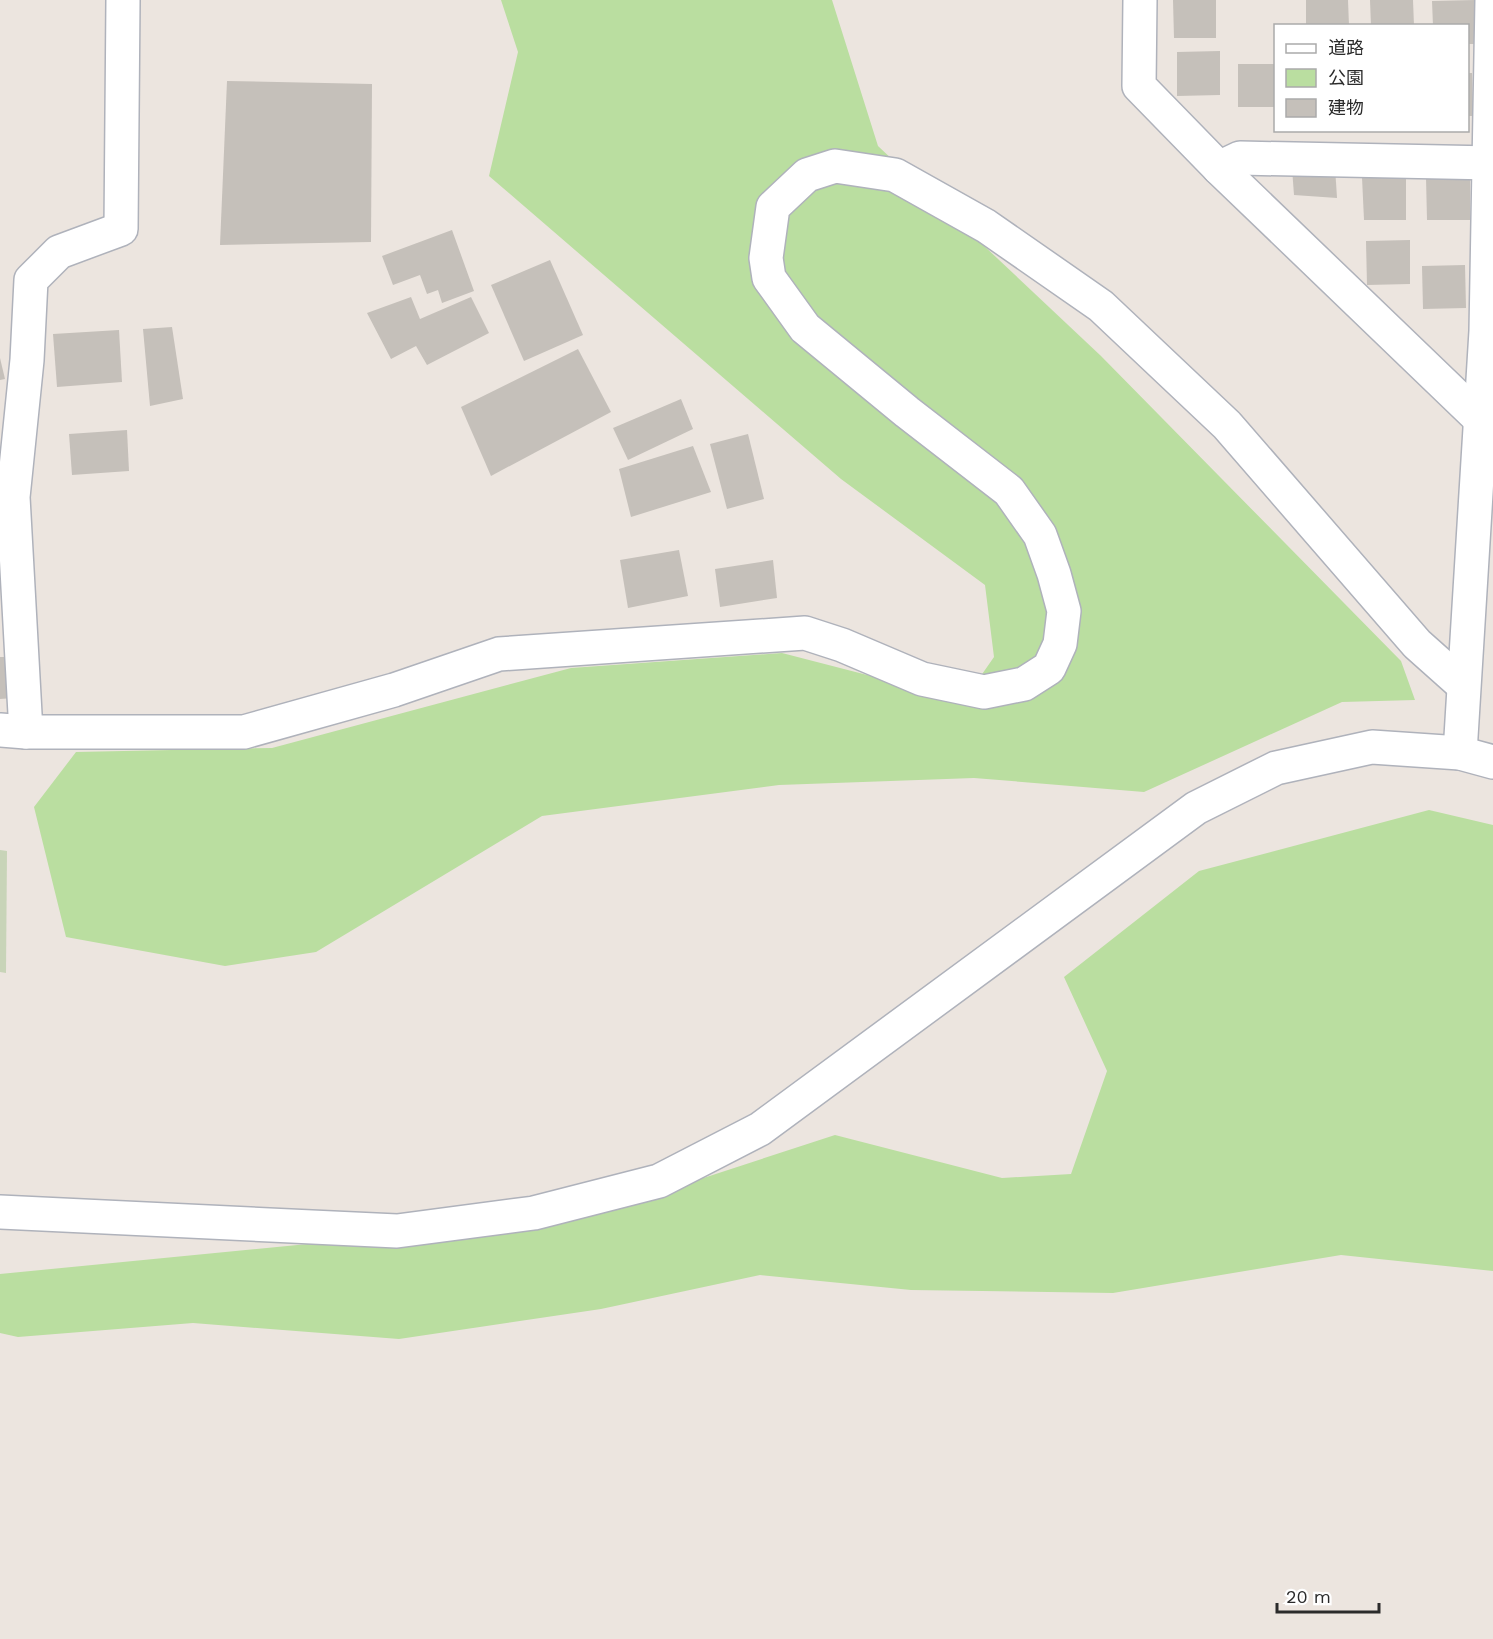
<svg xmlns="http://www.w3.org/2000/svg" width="1493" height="1639" font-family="'Work Sans','Noto Sans JP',sans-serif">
	<rect width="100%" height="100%" fill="#ece5df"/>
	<g fill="#badea0">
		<polygon points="501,0 832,0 878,146 1101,356 1401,661 1415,700 1342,702 1144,792 974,778 779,785 542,816 316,952 225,966 66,937 34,807 76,752 272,748 571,668 782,653 964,700 994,657 985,585 841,479 489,176 518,52"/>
		<polygon points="1429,810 1493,825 1493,1271 1341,1255 1113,1293 911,1290 760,1275 601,1309 399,1339 193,1323 18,1337 0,1333 0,1274 584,1217 835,1135 1002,1178 1071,1174 1107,1071 1064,977 1199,871"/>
	</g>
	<polygon fill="#c8d4b8" points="0,850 7,851 6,973 0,972"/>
	<g fill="#c5c0ba">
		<polygon points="1173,0 1216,0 1216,38 1174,38"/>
		<polygon points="1306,0 1348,0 1349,26 1306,26"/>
		<polygon points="1370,0 1413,0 1414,26 1371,26"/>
		<polygon points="1475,0 1476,44 1468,44 1468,26 1433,26 1432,1"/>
		<polygon points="1220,51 1220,95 1177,96 1177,52"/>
		<rect x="1238" y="64" width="38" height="43"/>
		<polygon points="1468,73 1472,73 1473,116 1468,116"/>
		<polygon points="227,81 372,84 371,242 220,245"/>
		<polygon points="1335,167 1337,198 1294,195 1292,168"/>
		<polygon points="1406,176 1406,220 1364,220 1362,177"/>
		<polygon points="1470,176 1470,220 1427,220 1426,177"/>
		<polygon points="452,230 474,291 442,303 438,290 427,294 420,275 393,285 382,256"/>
		<polygon points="1410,240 1410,284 1367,285 1366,241"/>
		<polygon points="550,260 583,335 524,361 491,285"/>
		<polygon points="1465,265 1466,308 1423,309 1422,266"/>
		<polygon points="411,297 420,319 471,297 489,333 427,365 416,346 391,359 367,313"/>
		<polygon points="172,327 183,399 150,406 143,329"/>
		<polygon points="119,330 122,382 57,387 53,334"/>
		<polygon points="578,349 611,412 491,476 461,407"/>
		<polygon points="0,358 5,379 0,380"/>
		<polygon points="681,399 693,429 628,460 613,428"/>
		<polygon points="127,430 129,471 72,475 69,434"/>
		<polygon points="748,434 764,499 727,509 710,444"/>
		<polygon points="693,446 711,492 631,517 619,469"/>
		<polygon points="679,550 688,596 628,608 620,560"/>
		<polygon points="773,560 777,598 720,607 715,569"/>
		<polygon points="0,657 11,657 14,698 0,699"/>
	</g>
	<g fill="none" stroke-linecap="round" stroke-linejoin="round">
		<g stroke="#afb2bb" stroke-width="36">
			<g id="minor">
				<polyline points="1140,0 1139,86 1219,168 1479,418"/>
				<polyline points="1219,168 1240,158 1493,163"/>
				<polyline points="0,730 26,732 244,732 394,690 499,654 805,633 842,645 922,679 984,692 1024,684 1049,668 1060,644 1064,611 1054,574 1040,535 1009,491 907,412 805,328 769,278 766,258 773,207 807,175 835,166 895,175 986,226 1101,306 1227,425 1417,644 1463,685"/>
				<polyline points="26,732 13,497 27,360 31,280 59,252 121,229 123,0"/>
				<polyline points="1460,753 1486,331 1492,0"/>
				<polyline points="0,1212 397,1231 534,1213 659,1181 760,1129 1196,808 1276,768 1372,747 1460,753 1493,762"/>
			</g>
		</g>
		<use href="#minor" stroke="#fff" stroke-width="33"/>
	</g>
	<rect x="1274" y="24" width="195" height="108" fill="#ffffff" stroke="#aaaaaa" stroke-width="1.5"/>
	<rect x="1286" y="44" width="30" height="9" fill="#ffffff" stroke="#aaaaaa" stroke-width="1.5"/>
	<text x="1328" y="54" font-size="18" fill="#2b2b2b">道路</text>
	<rect x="1286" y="69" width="30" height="18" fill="#badea0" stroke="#aaaaaa" stroke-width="1.5"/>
	<text x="1328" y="84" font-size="18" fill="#2b2b2b">公園</text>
	<rect x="1286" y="99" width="30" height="18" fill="#c5c0ba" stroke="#aaaaaa" stroke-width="1.5"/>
	<text x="1328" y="114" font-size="18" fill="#2b2b2b">建物</text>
	<path d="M1277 1603v9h102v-9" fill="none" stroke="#2b2b2b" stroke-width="3"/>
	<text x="1286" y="1603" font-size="18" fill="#2b2b2b" stroke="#ffffff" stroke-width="4.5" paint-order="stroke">20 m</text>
</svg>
